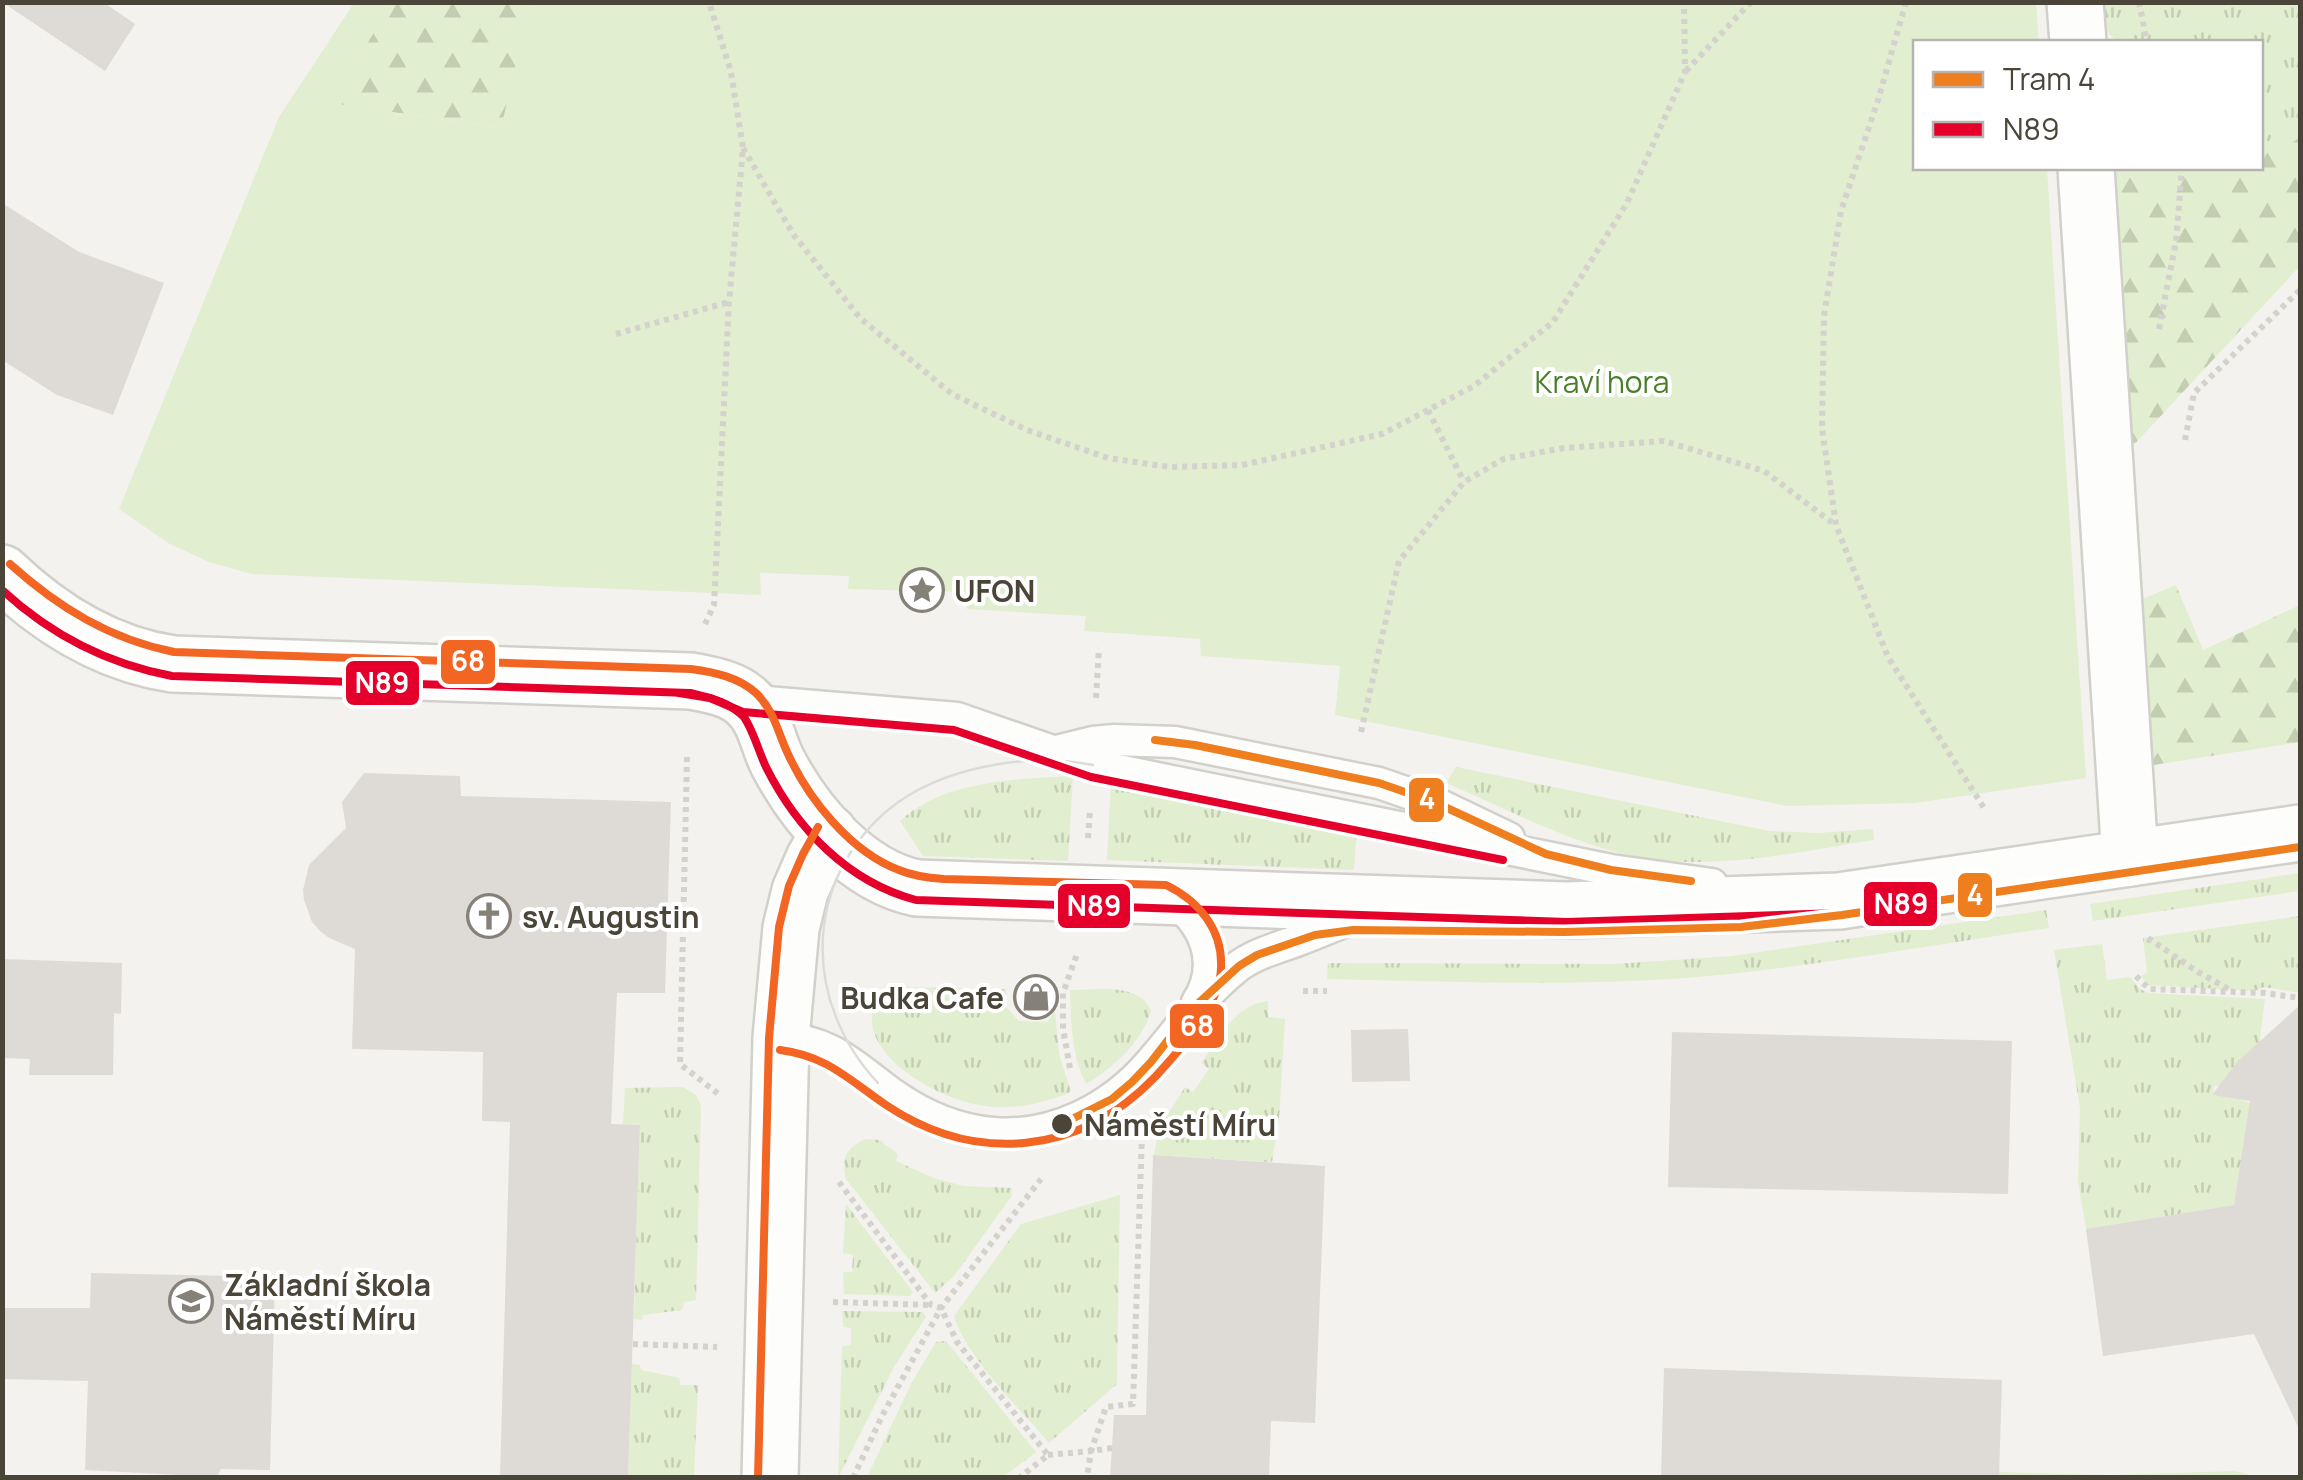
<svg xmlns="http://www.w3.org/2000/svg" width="2303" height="1480" font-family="Manrope,sans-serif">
	<defs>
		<pattern id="grass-tufts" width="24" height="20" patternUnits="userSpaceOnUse" patternTransform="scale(2.5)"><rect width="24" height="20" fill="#e1eecf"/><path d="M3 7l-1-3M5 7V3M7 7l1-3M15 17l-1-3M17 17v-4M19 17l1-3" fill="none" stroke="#c3cdb2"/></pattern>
		<pattern id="forest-firs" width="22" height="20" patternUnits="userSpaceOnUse" patternTransform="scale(2.5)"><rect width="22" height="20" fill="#e1eecf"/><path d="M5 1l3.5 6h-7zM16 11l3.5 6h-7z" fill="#c3cdb2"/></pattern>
	</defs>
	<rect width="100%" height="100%" fill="#f4f2ee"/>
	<g fill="url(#grass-tufts)">
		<polygon points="2103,3 2300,3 2300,137 2291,144 2261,140 2260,42 2116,42 2105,28"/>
		<path d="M1456,767L1769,831L1818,833L1873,829L1874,840C1790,853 1701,875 1616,852C1557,836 1502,807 1446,783Z"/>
		<path d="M1073,776L1068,861L923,856L900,821C943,780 1017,779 1073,776Z"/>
		<polygon points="1111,783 1356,834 1354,870 1107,860"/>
		<polygon points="2300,873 2300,891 2093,921 2090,904"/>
		<path d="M2046,910L2049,928C1946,943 1843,961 1739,973C1603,988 1464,982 1327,979L1328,963L1614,964L1732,956Z"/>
		<polygon points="2300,916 2300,993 2264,987 2254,991 2148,985 2141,976 2147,973 2143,938"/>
		<path d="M2102,944L2107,980L2130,977L2140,989L2148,993L2265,999L2258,1055C2237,1056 2231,1067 2231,1087L2214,1086L2213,1095L2239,1099L2251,1104L2234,1205L2086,1229L2078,1182L2080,1108L2054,950Z"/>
		<path d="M897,987L1006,989V1007L1019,1021L1047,1022L1055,1011L1059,1054L1071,1092C1042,1104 1011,1111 979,1105C942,1099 876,1064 872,1023C871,1005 881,994 897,987Z"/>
		<path d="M1070,990C1096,990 1138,982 1151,1010C1144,1040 1112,1069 1086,1084C1071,1054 1071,1023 1070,990Z"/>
		<path d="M1268,1001V1017L1285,1019L1279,1120L1272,1162L1154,1155L1158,1130L1185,1087L1193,1092L1209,1069L1201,1063C1219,1039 1235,1004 1268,1001Z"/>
		<polygon points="683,1087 696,1095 701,1106 696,1300 684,1302 682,1310 643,1315 642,1320 634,1319 640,1125 623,1124 625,1088"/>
		<path d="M866,1139L879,1140L898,1154L896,1161L931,1177L963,1186L1012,1188L1011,1197L954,1276L935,1293L846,1179C841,1157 846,1148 866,1139Z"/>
		<path d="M1120,1195L1117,1384L1049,1443C1021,1410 966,1357 954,1316L1021,1224Z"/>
		<polygon points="846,1204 913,1292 910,1296 844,1294 843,1272 852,1272 853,1255 843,1253"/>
		<polygon points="842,1311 923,1312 926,1317 894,1367 838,1478 842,1346 851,1345 851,1328 843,1327"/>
		<polygon points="946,1341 1036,1452 1003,1477 867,1477 912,1382 936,1342"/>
		<polygon points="632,1364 640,1365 641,1370 679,1378 681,1385 698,1385 694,1477 628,1478"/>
		<polygon points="2235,1471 2257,1477 1999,1477 1999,1472 2112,1475"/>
	</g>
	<g fill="url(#forest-firs)">
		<polygon points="392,3 530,3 502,128 330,103"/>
		<polygon points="2300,137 2300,266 2131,448 2114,168 2260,168 2261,140 2291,144"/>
		<polygon points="2176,585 2203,650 2300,605 2300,742 2147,766 2128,605"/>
	</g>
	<polygon fill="#e1eecf" points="830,2 2036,3 2039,42 1916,42 1916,168 2047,168 2086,778 1915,803 1787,806 1335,715 1340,666 1201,656 1200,639 1084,631 1086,616 967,609 967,592 848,589 849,576 760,573 761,595 252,574 209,562 168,543 119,509 279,117 354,3 392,3 330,103 501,128 530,3"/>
	<g fill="#dedbd6">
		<polygon points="2,2 103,2 135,24 105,71"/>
		<polygon points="2,203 79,252 164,283 113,415 57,395 2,360"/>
		<polygon points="364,773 460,776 461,796 671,802 665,993 617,993 611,1124 640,1125 628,1478 500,1478 510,1122 482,1121 483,1052 352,1049 355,949 329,938 320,931 312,922 304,900 303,890 309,865 346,828 342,802"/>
		<polygon points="2,959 122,963 121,1014 114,1013 113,1075 29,1075 30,1059 2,1058"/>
		<polygon points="2300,1005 2300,1431 2254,1334 2103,1356 2086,1229 2234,1205 2250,1101 2212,1095 2237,1062"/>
		<polygon points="1408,1029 1410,1081 1352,1082 1351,1030"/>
		<polygon points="1672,1032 2012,1041 2008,1194 1668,1187"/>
		<polygon points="1153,1155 1325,1166 1315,1423 1271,1421 1269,1478 1110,1478 1114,1415 1146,1415"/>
		<polygon points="91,1273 275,1277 270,1470 221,1469 217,1477 85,1470 88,1381 2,1379 2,1308 90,1308"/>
		<polygon points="1664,1368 2002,1380 1999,1478 1661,1478"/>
	</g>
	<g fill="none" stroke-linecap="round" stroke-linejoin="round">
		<g stroke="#d2d0cb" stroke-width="35">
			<g id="service">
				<polyline points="745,700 957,718 1093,765 1611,870 1712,884"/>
				<polyline points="1056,751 1093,742 1114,740 1175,742 1379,783 1434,802 1509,838"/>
				<path d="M1166,898C1205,919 1222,964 1197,1002"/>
				<path d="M781,1038C832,1040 856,1068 894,1095C924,1116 957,1130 993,1133C1053,1138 1111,1108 1149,1064C1179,1030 1200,997 1236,968C1254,954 1277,948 1299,940C1320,932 1341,923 1363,914"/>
			</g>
		</g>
		<g stroke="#d2d0cb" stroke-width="60">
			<g id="minor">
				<polyline points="2075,2 2078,42"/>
				<polyline points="2086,168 2130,858"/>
				<polyline points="770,1478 781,1038 791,928 800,891 814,859 829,833"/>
			</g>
		</g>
		<g stroke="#d2d0cb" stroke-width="60">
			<path id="tertiary" d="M2,573C50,619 106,654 173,664L691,681C711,685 732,688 747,702C766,719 767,742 778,763C806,816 857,876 917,888L1567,910L1839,901L2300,833"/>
		</g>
		<g stroke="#d3d2cc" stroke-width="6" stroke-dasharray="5 5" stroke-linecap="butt">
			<polyline points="1906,2 1878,100 1841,211 1824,316 1822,428 1836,525 1888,657 1984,808"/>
			<polyline points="2139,2 2147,42"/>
			<polyline points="1686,71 1751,2"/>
			<polyline points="743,148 793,234 860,318 952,394 1027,430 1108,458 1170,467 1242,465 1382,434 1474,386 1553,322 1627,203 1685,72 1684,2"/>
			<polyline points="2159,329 2176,241 2182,168"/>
			<polyline points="616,334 729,302"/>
			<polyline points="1428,410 1464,482"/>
			<polyline points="2185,440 2194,393 2300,290"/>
			<polyline points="705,624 714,605 729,302 743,148 731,72 709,2"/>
			<polyline points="1096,698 1099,648"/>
			<polyline points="1361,732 1399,561 1464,482 1503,459 1564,448 1664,441 1764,471 1834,524"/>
			<polyline points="687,757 680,1064 721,1096"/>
			<polyline points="1088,838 1090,810"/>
			<polyline points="2148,938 2198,972 2232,991"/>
			<polyline points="2136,976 2149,989 2265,993 2300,998"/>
			<polyline points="1303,991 1327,991"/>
			<polyline points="1070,1068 1063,1029 1063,993 1077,954"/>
			<polyline points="839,1182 931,1305 941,1308 957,1342 1048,1455 1019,1478"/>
			<polyline points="833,1302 931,1305"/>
			<polyline points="633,1344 717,1347"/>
			<polyline points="1112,1448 1091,1451 1106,1407 1133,1404 1142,1134"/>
			<polyline points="1048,1455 1091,1451 1087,1478"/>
			<polyline points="853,1478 882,1416 941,1308 1041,1179"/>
		</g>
		<use href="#service" stroke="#fdfdfc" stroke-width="30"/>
		<use href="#minor" stroke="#fdfdfc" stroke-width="55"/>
		<use href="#tertiary" stroke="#fdfdfc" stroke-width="55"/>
		<path stroke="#dbdbda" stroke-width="2.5" d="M878,1083C803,1003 802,883 888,810C940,767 1028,752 1093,765"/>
		<g stroke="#fff" stroke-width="15">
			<g id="bus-1">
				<path d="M2,590C51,635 107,664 172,676L690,693C710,698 728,701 744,717C754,732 758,750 766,767C797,829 848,882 916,900L1567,922L1839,913L2300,846"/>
				<polyline points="679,693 710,698 743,712 954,730 1091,777 1503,860"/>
			</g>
		</g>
		<g stroke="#fff" stroke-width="15">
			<g id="bus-2">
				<path d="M10,564C59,608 110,639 174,652L691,669C714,672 738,677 756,693C774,710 778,733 788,754C809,800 851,852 899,870C913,876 929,878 944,879L1166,885C1199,901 1223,930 1221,968C1220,1006 1180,1050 1155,1077C1080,1155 976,1165 886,1105C848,1079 827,1056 780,1050"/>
				<polyline points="758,1478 769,1038 779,927 789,886 803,854 818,827"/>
			</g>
		</g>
		<use href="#bus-1" stroke="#e4002b" stroke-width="8"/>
		<use href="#bus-2" stroke="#f26522" stroke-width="8"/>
		<g stroke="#fff" stroke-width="15">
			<g id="tram-1">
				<polyline points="1155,740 1195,745 1379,783 1434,802 1546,854 1611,870 1691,881"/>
				<polyline points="1062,1124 1112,1099 1132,1082 1151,1062 1192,1009 1239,966 1257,955 1315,935 1353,930 1564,932 1741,927 1842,915 2300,847"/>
			</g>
		</g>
		<use href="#tram-1" stroke="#ee7e1e" stroke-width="8"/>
	</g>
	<defs>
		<g id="sight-ring" transform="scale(2.25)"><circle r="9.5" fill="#fff" stroke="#868178" stroke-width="1.5"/><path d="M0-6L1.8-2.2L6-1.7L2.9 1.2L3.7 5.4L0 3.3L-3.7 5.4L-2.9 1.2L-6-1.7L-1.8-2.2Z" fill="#868178"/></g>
		<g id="church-ring" transform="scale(2.25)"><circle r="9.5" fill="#fff" stroke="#868178" stroke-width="1.5"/><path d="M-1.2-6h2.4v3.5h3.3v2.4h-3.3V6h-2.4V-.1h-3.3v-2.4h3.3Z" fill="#868178"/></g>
		<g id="shop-ring" transform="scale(2.25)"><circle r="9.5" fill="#fff" stroke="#868178" stroke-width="1.5"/><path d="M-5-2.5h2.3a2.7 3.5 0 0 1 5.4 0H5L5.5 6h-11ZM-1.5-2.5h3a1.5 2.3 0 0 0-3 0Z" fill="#868178"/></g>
		<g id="school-ring" transform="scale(2.25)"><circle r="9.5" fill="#fff" stroke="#868178" stroke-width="1.5"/><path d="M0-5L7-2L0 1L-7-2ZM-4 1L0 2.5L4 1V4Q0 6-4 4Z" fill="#868178"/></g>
	</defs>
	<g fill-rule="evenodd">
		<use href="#sight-ring" x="922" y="590"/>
		<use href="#church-ring" x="489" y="916"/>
		<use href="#shop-ring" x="1036" y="997"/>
		<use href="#school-ring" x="191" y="1301"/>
	</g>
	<circle fill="#4b4439" stroke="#fff" stroke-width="4" cx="1062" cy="1124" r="12"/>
	<g text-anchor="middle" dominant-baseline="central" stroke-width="8" stroke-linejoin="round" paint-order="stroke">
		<g font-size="30" fill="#4a7f2a" stroke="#fff">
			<text x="1602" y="381">Kraví hora</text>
		</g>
		<g font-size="30" font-weight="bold" fill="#4b4439" stroke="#fff" text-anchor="start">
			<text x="954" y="590">UFON</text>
			<text x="522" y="916">sv. Augustin</text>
			<text x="1004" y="997" text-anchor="end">Budka Cafe</text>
			<text x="224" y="1284">Základní škola<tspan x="224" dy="34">Náměstí Míru</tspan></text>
		</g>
		<g font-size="30" font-weight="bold" fill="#4b4439" stroke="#fff" text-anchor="start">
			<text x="1084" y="1124">Náměstí Míru</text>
		</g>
	</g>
	<g stroke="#fff" stroke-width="4">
		<rect x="439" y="638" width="58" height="48" rx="10" fill="#f26522"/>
		<rect x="344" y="659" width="77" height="48" rx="10" fill="#e4002b"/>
		<rect x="1407" y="776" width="39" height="48" rx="10" fill="#ee7e1e"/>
		<rect x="1956" y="871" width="38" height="48" rx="10" fill="#ee7e1e"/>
		<rect x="1862" y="880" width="77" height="48" rx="10" fill="#e4002b"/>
		<rect x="1056" y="882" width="76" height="48" rx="10" fill="#e4002b"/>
		<rect x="1168" y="1002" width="58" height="48" rx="10" fill="#f26522"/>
	</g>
	<g font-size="28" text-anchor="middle" font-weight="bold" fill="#fff">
		<text x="468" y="671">68</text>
		<text x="382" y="693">N89</text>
		<text x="1427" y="809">4</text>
		<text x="1975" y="905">4</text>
		<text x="1901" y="914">N89</text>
		<text x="1094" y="916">N89</text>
		<text x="1197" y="1036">68</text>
	</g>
	<rect width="2303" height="1480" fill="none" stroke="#4b4439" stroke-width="10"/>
	<rect x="1913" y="40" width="350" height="130" fill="#ffffff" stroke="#b7b4b0" stroke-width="2.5"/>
	<rect x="1933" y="72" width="50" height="15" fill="#ee7e1e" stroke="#b7b4b0" stroke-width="2.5"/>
	<text x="2003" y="90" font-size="30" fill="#4b4439">Tram 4</text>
	<rect x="1933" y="122" width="50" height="15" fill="#e4002b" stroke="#b7b4b0" stroke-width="2.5"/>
	<text x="2003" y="140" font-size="30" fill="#4b4439">N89</text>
</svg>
